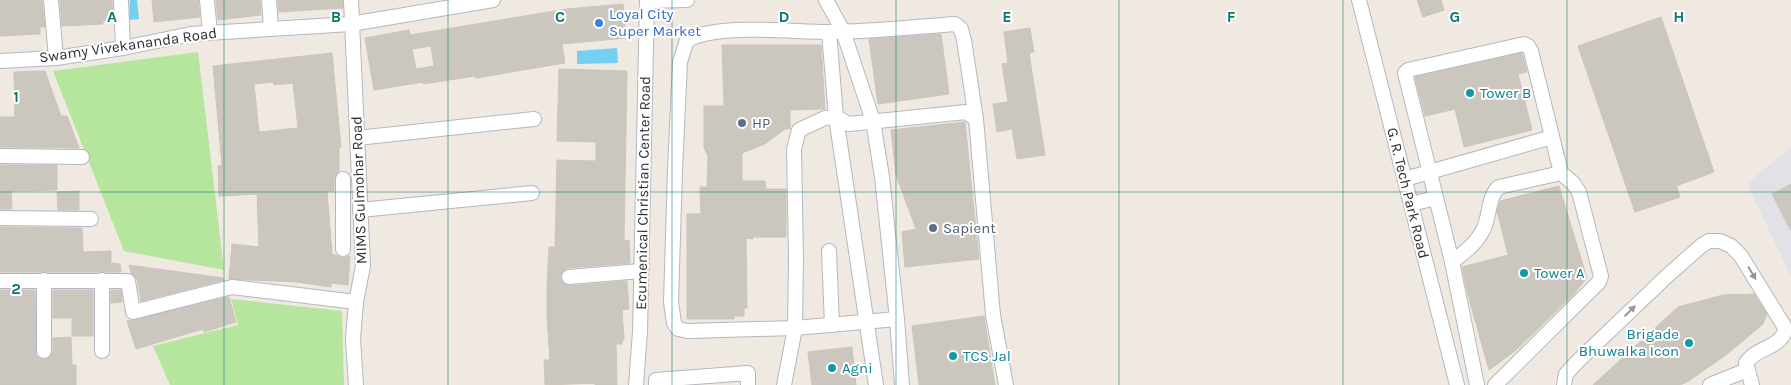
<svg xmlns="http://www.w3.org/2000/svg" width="1791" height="385" font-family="Karla,sans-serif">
	<rect width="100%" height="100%" fill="#efe9e1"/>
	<polygon fill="#e3e1e8" points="1791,147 1791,276 1747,184"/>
	<g fill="#b6e59e">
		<polygon points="198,52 224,270 124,251 53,71"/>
		<polygon points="231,299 342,311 344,385 170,385 153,346 238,325"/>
	</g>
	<g fill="#75cff0">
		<polygon points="130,0 137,0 139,19 129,20"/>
		<polygon points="617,48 618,63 577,64 577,51"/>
	</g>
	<g fill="#cbc7bf" stroke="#cbc5ba" fill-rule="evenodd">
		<polygon points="0,0 42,0 45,27 40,27 40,34 0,36"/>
		<polygon points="60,0 112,0 113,21 103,21 103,24 62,26"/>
		<polygon points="152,0 198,0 200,17 154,22"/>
		<polygon points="216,0 260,0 261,15 218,20"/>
		<polygon points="278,0 342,0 343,8 279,12"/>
		<polygon points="1417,0 1441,0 1444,10 1423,17"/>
		<path d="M623,4L626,38L562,44L565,63L476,78L475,76L423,84V82L374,90L365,38L409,30L410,35L567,9ZM431,46L434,66L416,69L412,49Z"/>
		<polygon points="1661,17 1714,172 1676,186 1680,197 1635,212 1578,46"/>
		<polygon points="1030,28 1034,52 1029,53 1045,155 1017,159 1012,129 997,132 993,104 1008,102 1002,64 1008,63 1004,32"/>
		<polygon points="941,34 949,94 878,104 869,39"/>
		<polygon points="722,45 821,45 825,109 790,110 790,129 785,129 765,144 742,153 742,181 765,181 766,189 786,189 786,237 753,237 753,239 746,238 747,308 744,308 744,316 734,316 734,319 687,319 687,214 701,214 700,187 707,187 708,156 704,148 704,106 724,106"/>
		<path d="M332,53L341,147H339V171L334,179V191H327L332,254L343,258L350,256L348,285L331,283V287L297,282L229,279L232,244L259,247L257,194L219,196L218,166L222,165L213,66ZM273,82L274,85L293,83L298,128L259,132L254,84Z"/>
		<polygon points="1522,53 1527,72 1518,74 1532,130 1464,147 1455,109 1425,116 1415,77"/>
		<polygon points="559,69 627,71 624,241 629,240 630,263 568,268 564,270 560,277 562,282 569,286 627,281 629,309 622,310 624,340 622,340 622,344 616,344 617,385 595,385 595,383 545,385 544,360 550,360 547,317 547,284 549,247 555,247 557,160 596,161 596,142 557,141"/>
		<polygon points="45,71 61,116 67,116 79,148 0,147 0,117 15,117 14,72"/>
		<polygon points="965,122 979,259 905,267 902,232 916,229 896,175 891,130"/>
		<polygon points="0,165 57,165 57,190 11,191 12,209 0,209"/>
		<polygon points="1791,184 1791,231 1772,194"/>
		<polygon points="1559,186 1587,278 1573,295 1515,351 1489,370 1468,295 1462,267 1508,255 1497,211 1500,201"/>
		<polygon points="79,191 79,210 58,210 57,192"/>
		<polygon points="0,227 82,228 83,252 111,251 111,263 120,264 121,272 0,272"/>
		<polygon points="129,265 223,278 224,280 141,301 137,279 131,273"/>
		<polygon points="0,290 35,290 36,355 40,359 48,359 53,351 53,338 71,337 72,365 76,365 76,385 0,385"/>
		<polygon points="53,290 93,290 93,336 72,336 72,318 53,318"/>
		<polygon points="111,290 121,290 122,302 111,303"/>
		<polygon points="1754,294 1767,314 1763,324 1726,355 1687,382 1680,385 1593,385 1678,307 1723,295"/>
		<polygon points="229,297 236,322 204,332 203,329 136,349 127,321"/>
		<polygon points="984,316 995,385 919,385 912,326"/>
		<polygon points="852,347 856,385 812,385 808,352"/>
	</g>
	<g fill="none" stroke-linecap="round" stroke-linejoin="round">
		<g stroke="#b4b7c1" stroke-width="16">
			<g id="minor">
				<polyline points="51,0 56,58"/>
				<polyline points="121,0 123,48"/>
				<polyline points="207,0 210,33"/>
				<polyline points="269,0 271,29"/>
				<polyline points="351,0 363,266 356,302 353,339 356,385"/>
				<polyline points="826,0 843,31 873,121 882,177 897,319"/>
				<polyline points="1359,0 1457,385"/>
				<polyline points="647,1 687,0"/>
				<polyline points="829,32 836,117 876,385"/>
				<polyline points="0,61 56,58 123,48 191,34 351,24 493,0"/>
				<polyline points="357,138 534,119"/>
				<polyline points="0,156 82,157"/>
				<polyline points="1405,179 1552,137"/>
				<polyline points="1411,204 1436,198"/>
				<polyline points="360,210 532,193"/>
				<polyline points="0,218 91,219"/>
				<polyline points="343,249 343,179"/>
				<polyline points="829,251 832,325"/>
				<path d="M1452,262C1465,252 1477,243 1484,228C1490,215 1488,196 1499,187L1561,173"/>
				<polyline points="569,277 641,271"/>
				<polyline points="44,280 44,351"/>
				<polyline points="0,281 128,281 133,312 232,287 356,302"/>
				<polyline points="102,351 102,280"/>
				<polyline points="636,385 640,332 647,0"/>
				<polyline points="656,385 656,380 748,373 748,385"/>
				<polyline points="784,385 795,328 796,258 794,149 799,130 825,118 836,117 849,124 966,112 976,119 993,315 1006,385"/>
				<path d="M902,385L897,319L795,328L688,331L678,329L674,323L671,302L675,170L680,62L687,40C720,23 790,32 828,32C870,32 913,27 955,24L961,29L964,40L976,119"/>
				<polyline points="1477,385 1452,262 1405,73 1408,70 1524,44 1528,46 1531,51 1561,173 1573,183 1579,192 1601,276 1599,282 1495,385"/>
				<path d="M1564,385L1566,374L1578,361L1667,276L1701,246L1709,241H1720L1731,246L1741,256L1784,326L1785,331C1779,349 1756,347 1746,363L1752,385"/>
				<polyline points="1710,385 1747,370"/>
			</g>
		</g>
		<use href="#minor" stroke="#fff" stroke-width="14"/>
	</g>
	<defs><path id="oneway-solid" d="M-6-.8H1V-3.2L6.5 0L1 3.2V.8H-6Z" transform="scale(1.25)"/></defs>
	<g fill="#969696">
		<use href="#oneway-solid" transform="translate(1752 273) rotate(59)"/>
		<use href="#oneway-solid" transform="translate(1630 311) rotate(-44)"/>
	</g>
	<path fill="none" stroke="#0f766e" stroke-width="1" stroke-opacity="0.55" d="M224,0V385M448,0V385M672,0V385M896,0V385M1119,0V385M1343,0V385M1567,0V385M0,192H1791"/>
	<circle fill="#3f7fe0" stroke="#fff" stroke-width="2" cx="599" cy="23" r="5"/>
	<g fill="#0f9aa8" stroke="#fff" stroke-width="2">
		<circle cx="1470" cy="93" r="5"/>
		<circle cx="1524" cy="273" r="5"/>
		<circle cx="1689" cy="343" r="5"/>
		<circle cx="953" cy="356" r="5"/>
		<circle cx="832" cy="368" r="5"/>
	</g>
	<g fill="#5c6f8a" stroke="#fff" stroke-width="2">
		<circle cx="742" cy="123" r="5"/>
		<circle cx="933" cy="228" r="5"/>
	</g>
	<g text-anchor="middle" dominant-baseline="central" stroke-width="4" stroke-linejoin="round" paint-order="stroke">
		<g font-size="15" fill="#366cbe" stroke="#fff" text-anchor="start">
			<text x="609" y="14">Loyal City<tspan x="609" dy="17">Super Market</tspan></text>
		</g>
		<g font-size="15" fill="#2e2e2e" stroke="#fff">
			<text transform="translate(128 45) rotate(-8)">Swamy Vivekananda Road</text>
			<text transform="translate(359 190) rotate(-92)">MIMS Gulmohar Road</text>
			<text transform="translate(643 193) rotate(-89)">Ecumenical Christian Center Road</text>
			<text transform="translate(1408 193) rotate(76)">G. R. Tech Park Road</text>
		</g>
		<g font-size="15" fill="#0d838f" stroke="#fff" text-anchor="start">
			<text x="1480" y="93">Tower B</text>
			<text x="1534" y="273">Tower A</text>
			<text x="1679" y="334" text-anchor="end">Brigade<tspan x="1679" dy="17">Bhuwalka Icon</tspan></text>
			<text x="963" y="356">TCS Jal</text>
			<text x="842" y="368">Agni</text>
		</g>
		<g font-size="15" fill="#4e5e75" stroke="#fff" text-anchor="start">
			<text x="752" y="123">HP</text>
			<text x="943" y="228">Sapient</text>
		</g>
	</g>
	<g font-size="16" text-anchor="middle" font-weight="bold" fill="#0f766e" stroke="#fff" stroke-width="4" stroke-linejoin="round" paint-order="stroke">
		<text x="112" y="22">A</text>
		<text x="336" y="22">B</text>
		<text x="560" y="22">C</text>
		<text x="784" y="22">D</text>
		<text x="1007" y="22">E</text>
		<text x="1231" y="22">F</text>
		<text x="1455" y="22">G</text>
		<text x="1679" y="22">H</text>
		<text x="16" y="102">1</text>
		<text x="16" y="294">2</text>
	</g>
</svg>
